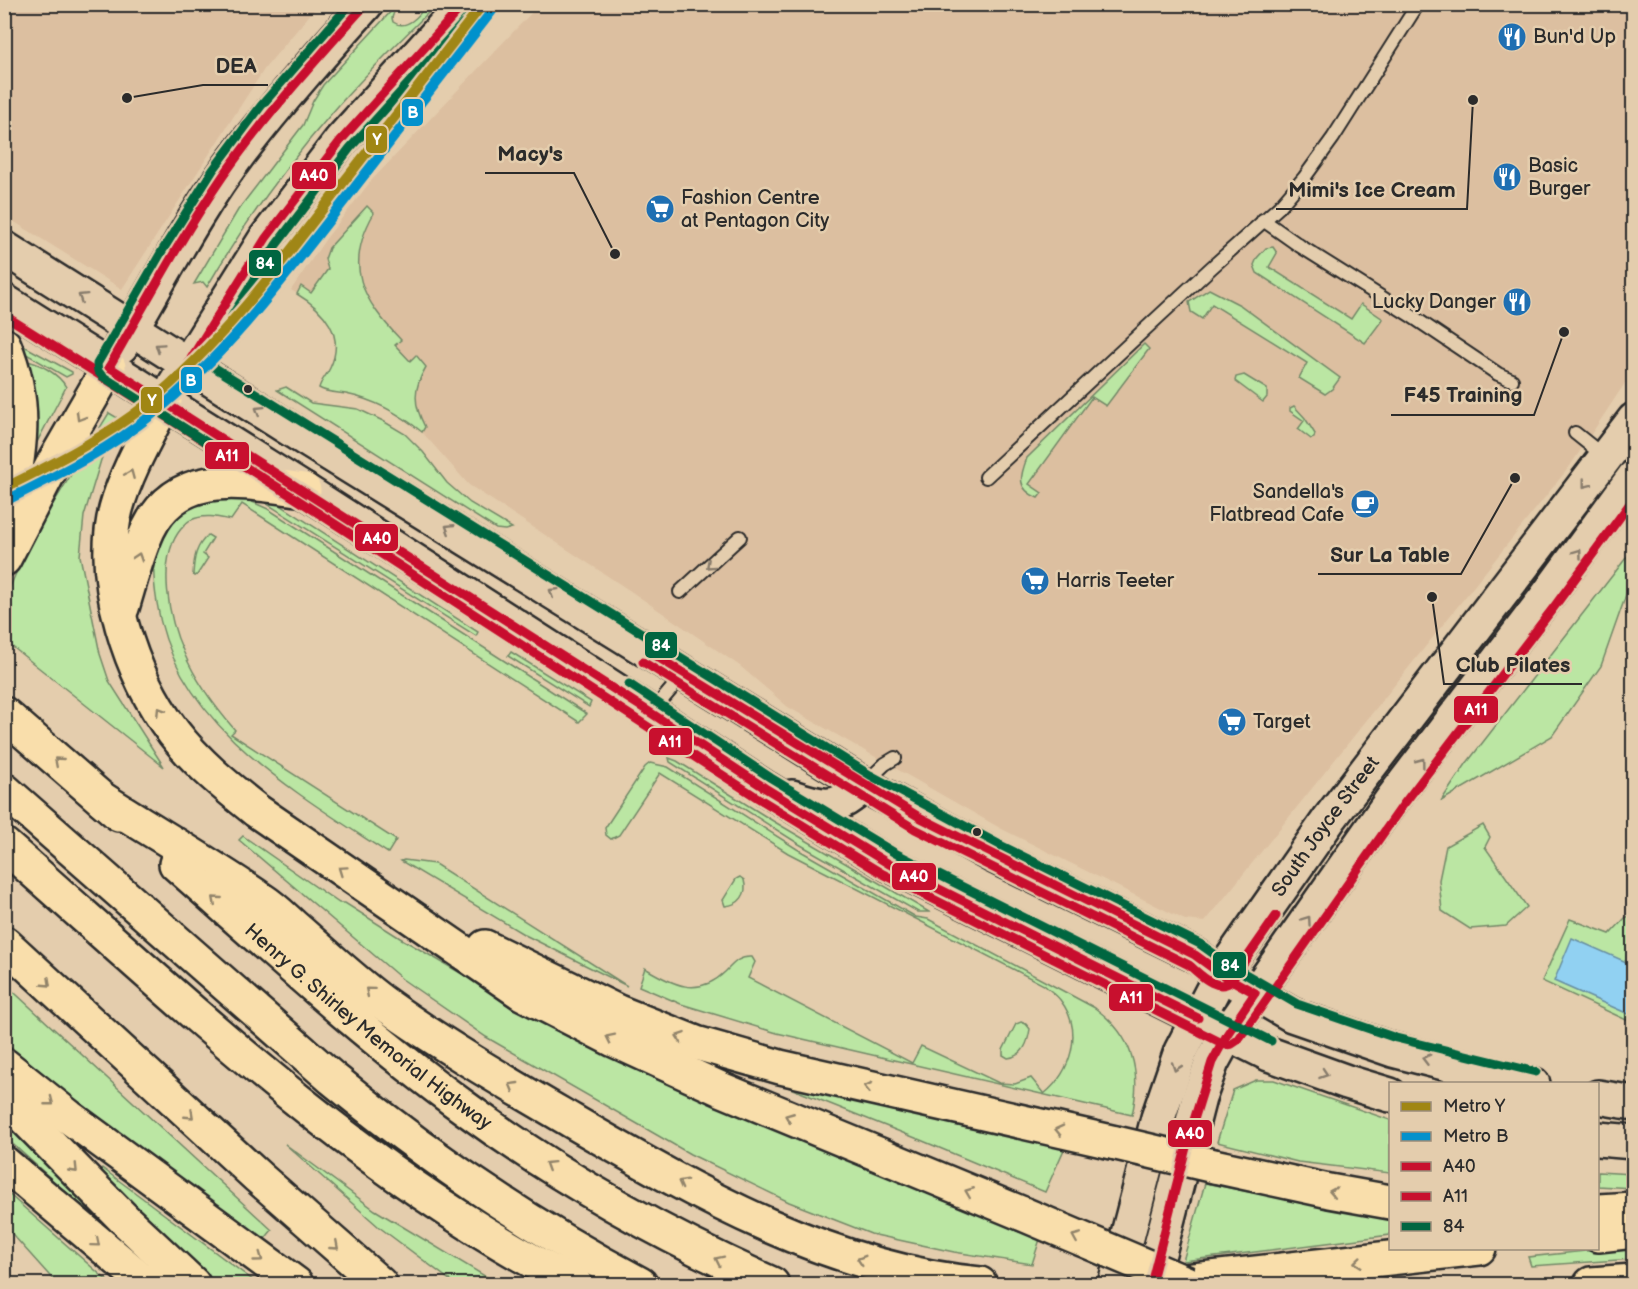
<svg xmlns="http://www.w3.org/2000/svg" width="1638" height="1289" font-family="'Balsamiq Sans',sans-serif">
	<rect width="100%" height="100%" fill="#e4cdad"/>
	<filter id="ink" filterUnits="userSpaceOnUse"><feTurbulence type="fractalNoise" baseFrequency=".0167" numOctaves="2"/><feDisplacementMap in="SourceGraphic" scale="12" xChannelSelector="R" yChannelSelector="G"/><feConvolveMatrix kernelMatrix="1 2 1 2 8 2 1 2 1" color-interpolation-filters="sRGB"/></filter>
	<g filter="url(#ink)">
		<g fill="#dcbfa0">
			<polygon points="4,5 5,4 318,5 265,68 122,289 5,216"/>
			<polygon points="539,5 1633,5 1633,371 1570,466 1205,922 1185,920 1000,828 788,707 740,666 632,592 469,485 422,432 405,418 369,400 319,388 321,381 330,368 335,350 332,328 324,314 313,303 291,290 325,240 371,181"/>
		</g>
		<g fill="#bbe6a3" stroke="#738867" stroke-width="1.5">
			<path d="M425,5H436C401,40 364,75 332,113C285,167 243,225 207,287L203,282L194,284L238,210L303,125L313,101L323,85L396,6L392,18L393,22C406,31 420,16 425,5Z"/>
			<path d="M367,206L374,213C343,267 362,299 401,340L395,345L410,361L416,355L426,367C413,389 413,404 425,427L422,432C399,413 375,400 346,394C337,392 327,393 319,388C321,380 327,375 330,368C346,335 324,310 297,294L301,286L311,293L328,269L325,259L329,248Z"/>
			<polygon points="1273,247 1277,253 1269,267 1351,319 1361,304 1383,319 1365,343 1257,273 1254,265 1257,258 1266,248"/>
			<polygon points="1209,289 1240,305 1340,378 1332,389 1325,394 1299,378 1307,363 1212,304 1202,319 1191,312 1189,302"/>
			<path d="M1144,344L1149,349L1106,406L1092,397L1029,484L1042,493L1038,498C1016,489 1020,476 1027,458Z"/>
			<polygon points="24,346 72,372 72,374 66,377 21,351"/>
			<path d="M25,361C38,362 59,374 66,387L37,442L32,440Z"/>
			<polygon points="1244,375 1267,389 1267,397 1263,402 1235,381 1236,377"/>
			<polygon points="286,387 311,403 358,409 383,421 405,434 423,452 447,483 470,503 512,528 505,530 496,529 277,390"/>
			<polygon points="1294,406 1305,418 1315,434 1314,438 1311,439 1298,429 1304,421 1290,411 1290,408"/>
			<polygon points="109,413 121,420 101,460 84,516 80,556 100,654 109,681 164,767 5,641 5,599 16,573 45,517"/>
			<path d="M232,493L268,509L587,714L579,722L242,504L231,520C217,517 204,514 191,520C187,521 184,526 181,529C156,559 169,621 184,653C196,681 215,707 235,730L231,734L396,840L388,853C295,792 175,724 157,603C154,585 151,562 157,544C162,531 174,517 182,506Z"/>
			<polygon points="258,498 271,499 478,632 476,636"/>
			<path d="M208,535L213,538L203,554L208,558L197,575L194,576L193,574C194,557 196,546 208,535Z"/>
			<polygon points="1633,549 1633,575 1601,666 1552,736 1441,801 1466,764"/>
			<polygon points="511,652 591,702 589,707 508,656"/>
			<polygon points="669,758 677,761 773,821 929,912 918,912 799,844 670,762"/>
			<path d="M650,763L668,767L797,849L916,917L928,919L1095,1008C1133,1036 1142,1071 1132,1115L777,1033L681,1004L639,986L645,968C673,985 698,998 725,972C734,963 739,956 752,957L755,962L748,978L912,1063L921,1046L999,1083L1015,1084L1031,1078L1044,1094C1071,1072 1084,1032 1061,1001C1057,995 1049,990 1044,985L788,853L660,773L619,835L611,839L606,835L605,828L645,767Z"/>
			<polygon points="1483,825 1490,837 1485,847 1527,907 1506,926 1470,929 1442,911 1439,880 1446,846"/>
			<polygon points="243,836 339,903 345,903 400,938 495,993 1041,1236 1032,1264 954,1252 871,1234 789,1202 690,1154 486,1037 402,979 239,840"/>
			<polygon points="404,860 435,864 627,986 525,935 401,861"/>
			<path d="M740,877L744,880C748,894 740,905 725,906L723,900L736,879Z"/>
			<polygon points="1633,914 1633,1023 1542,981 1570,919 1610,934 1625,918"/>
			<polygon points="4,983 272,1230 263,1241 50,1080 5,1042"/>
			<path d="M1021,1022L1026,1024L1030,1029C1028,1042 1024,1056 1008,1058L1003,1055V1050L1016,1024Z"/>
			<polygon points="1256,1080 1274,1080 1390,1120 1390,1173 1298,1162 1217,1142 1233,1090"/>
			<polygon points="775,1082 1066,1145 1045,1192 918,1139"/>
			<polygon points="4,1118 94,1209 90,1214 5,1137"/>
			<polygon points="285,1144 375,1210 498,1284 455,1284 379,1227"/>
			<polygon points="102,1168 258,1284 214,1284 153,1227 99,1172"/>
			<polygon points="1598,1172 1633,1174 1633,1188 1598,1186"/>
			<polygon points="1205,1183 1333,1209 1390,1219 1390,1235 1183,1261"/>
			<polygon points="4,1190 111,1284 57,1284 5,1226"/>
			<polygon points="1633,1246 1633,1259 1531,1266 1528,1257"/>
		</g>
		<polygon fill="#91d1f2" stroke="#688fa2" stroke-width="1.5" points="1572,938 1633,965 1633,1016 1554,981"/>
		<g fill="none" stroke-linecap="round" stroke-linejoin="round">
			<g stroke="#2b2b2b" stroke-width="16">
				<g id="lane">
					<polyline points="1263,220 1300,246 1413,317 1498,374 1512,380"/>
					<polyline points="1575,433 1605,457"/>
					<polyline points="986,477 1211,268 1279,207 1304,178 1333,138 1418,4"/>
					<polyline points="680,592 740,537"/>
					<polyline points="652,712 683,675"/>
					<polyline points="864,784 885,764 895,758"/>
				</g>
			</g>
			<g stroke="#2b2b2b" stroke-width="38">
				<g id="secondary">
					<polyline points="4,248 309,441 864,785 994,856 1195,955 1221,974 1292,1015 1393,1050 1483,1073 1533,1084"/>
					<polyline points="4,301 304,490 651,713 765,788 889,864 1269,1054 1347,1082 1390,1095"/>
					<path d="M121,346C160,281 195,211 241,151C280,100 323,52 366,4"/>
					<polyline points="175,384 266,238 341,140 464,4"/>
					<path d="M792,797C826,809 837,810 864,785"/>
					<polyline points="1598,1097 1634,1103"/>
					<polyline points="1598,1139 1634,1142"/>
					<path id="s1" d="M1115,1284L1158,1118L1181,1051L1221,974L1330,818L1634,420"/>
					<polyline points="1151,1284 1199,1098 1212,1062 1228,1033 1393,798 1544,600 1634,477"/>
				</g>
			</g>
			<g stroke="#2b2b2b" stroke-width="38">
				<g id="highway">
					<path d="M4,345C32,412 17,463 4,530"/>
					<path d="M165,401C147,436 126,472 116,509C98,580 131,676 174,733C197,763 227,787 257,811L522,993L614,1040L723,1090L1023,1214"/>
					<polyline points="4,559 53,464 109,367"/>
					<path d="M122,608C130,582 137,554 148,530C179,465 248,483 304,490"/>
					<polyline points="4,714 119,814"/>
					<path d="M4,790L332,1078C428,1157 530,1226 640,1284"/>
					<path d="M102,799C155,833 210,864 262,900C273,907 283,917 293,926C322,951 351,979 382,1002C443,1046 507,1083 572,1121C699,1195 831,1270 980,1284"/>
					<path d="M4,845C185,1004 359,1174 575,1284"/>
					<path id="s2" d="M176,864C270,947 363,1034 465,1108C560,1178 664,1236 772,1284"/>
					<polyline points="4,943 258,1177 380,1284"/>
					<polyline points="485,947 618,1012 696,1043 780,1067 1116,1143"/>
					<polyline points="4,1065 69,1117 296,1284"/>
					<polyline points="4,1097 125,1220 193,1284"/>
					<polyline points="4,1163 147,1284"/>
					<polyline points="1214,1166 1329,1191 1390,1202"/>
					<polyline points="1598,1211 1634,1209"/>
					<polyline points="1598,1235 1634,1231"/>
					<polyline points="1158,1284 1479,1248"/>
					<polyline points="1591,1284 1634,1281"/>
				</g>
			</g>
			<use href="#lane" stroke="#e4cdad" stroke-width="12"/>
			<use href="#secondary" stroke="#e4cdad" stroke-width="33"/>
			<use href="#highway" stroke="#f9deab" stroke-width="33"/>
			<g stroke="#2b2b2b" stroke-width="38" stroke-linecap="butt">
				<g id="highway-bridge">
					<polyline points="1116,1143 1214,1166"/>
					<polyline points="1023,1214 1188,1284"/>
				</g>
			</g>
			<use href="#highway-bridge" stroke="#f9deab" stroke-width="33"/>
			<g stroke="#e4cdad" stroke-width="14">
				<g id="bus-1">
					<polyline points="187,365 266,238 341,140 464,4"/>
					<polyline points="109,367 651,713 765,788 889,864 1198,1018"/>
					<path d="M109,367C146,303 181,237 223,176C266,115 316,60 366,4"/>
					<polyline points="649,652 921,818 1195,955 1221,974 1255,993"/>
					<polyline points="1151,1284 1189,1136 1212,1062 1228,1033 1255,993"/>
				</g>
			</g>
			<g stroke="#e4cdad" stroke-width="14">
				<g id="bus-2">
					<polyline points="4,315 298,500 758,798 883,874 1226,1045 1232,1044 1238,1040 1403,805 1554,607 1634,498"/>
					<path d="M643,662L915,829L1189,965C1200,974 1216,992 1230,982L1276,916"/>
				</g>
			</g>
			<g stroke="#e4cdad" stroke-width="14">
				<g id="bus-3">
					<polyline points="473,12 350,148 276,245 204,361 870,775 1000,845 1200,944 1228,964 1297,1004 1396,1038 1536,1072"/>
					<polyline points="219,450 102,376 98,371 97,364 162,251 213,170 261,106 350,4"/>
					<polyline points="629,684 771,778 895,853 1271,1041"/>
				</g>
			</g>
			<use href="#bus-1" stroke="#c8102e" stroke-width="9"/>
			<use href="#bus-2" stroke="#c8102e" stroke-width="9"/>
			<use href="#bus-3" stroke="#006641" stroke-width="9"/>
			<g stroke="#e4cdad" stroke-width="15">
				<path id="metro-1" d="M4,488C53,464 103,439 146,405C217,347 273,274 328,202C379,136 431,70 483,4"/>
			</g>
			<g stroke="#e4cdad" stroke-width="15">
				<path id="metro-2" d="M9,499C59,474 110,449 154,413C227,354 284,278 341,205C391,140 442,76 492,11"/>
			</g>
			<use href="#metro-1" stroke="#a08613" stroke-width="10"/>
			<use href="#metro-2" stroke="#0491cc" stroke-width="10"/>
		</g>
		<defs><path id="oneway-chevron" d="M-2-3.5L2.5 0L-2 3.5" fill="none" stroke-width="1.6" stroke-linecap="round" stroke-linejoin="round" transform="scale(1.5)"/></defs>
		<g stroke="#887c6c">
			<use href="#oneway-chevron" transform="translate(82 297) rotate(-148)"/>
			<use href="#oneway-chevron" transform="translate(159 347) rotate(-146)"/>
			<use href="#oneway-chevron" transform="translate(259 410) rotate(-148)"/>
			<use href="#oneway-chevron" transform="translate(1586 484) rotate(128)"/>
			<use href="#oneway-chevron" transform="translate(449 528) rotate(-148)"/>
			<use href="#oneway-chevron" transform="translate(1578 553) rotate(-54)"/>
			<use href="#oneway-chevron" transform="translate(710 565) rotate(138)"/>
			<use href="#oneway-chevron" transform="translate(553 592) rotate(-148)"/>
			<use href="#oneway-chevron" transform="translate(1421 762) rotate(-53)"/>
			<use href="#oneway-chevron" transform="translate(1307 920) rotate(-55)"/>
			<use href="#oneway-chevron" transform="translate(1426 1059) rotate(-165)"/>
			<use href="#oneway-chevron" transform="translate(1176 1067) rotate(109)"/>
			<use href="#oneway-chevron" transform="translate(1324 1074) rotate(19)"/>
		</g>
		<g stroke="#92846b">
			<use href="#oneway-chevron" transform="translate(80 417) rotate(120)"/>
			<use href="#oneway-chevron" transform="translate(130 474) rotate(-67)"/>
			<use href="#oneway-chevron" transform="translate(138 557) rotate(-72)"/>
			<use href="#oneway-chevron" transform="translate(160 711) rotate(-122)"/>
			<use href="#oneway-chevron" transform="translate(58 761) rotate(-139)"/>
			<use href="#oneway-chevron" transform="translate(342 870) rotate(-145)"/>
			<use href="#oneway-chevron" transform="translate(216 900) rotate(-139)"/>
			<use href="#oneway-chevron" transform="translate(47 983) rotate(43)"/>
			<use href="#oneway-chevron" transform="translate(369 991) rotate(-140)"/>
			<use href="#oneway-chevron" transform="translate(680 1037) rotate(-161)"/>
			<use href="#oneway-chevron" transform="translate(610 1038) rotate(-154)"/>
			<use href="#oneway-chevron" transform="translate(513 1086) rotate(-150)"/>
			<use href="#oneway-chevron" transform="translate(868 1087) rotate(-167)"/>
			<use href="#oneway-chevron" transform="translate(50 1102) rotate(38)"/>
			<use href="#oneway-chevron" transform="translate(190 1115) rotate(43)"/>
			<use href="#oneway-chevron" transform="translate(789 1117) rotate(-158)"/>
			<use href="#oneway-chevron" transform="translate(1059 1130) rotate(-167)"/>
			<use href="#oneway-chevron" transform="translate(549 1165) rotate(-148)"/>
			<use href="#oneway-chevron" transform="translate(74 1169) rotate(46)"/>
			<use href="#oneway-chevron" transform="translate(682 1183) rotate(-152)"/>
			<use href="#oneway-chevron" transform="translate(969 1192) rotate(-158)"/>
			<use href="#oneway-chevron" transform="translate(1333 1192) rotate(-169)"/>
			<use href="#oneway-chevron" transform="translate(1076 1237) rotate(-157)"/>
			<use href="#oneway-chevron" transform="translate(96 1243) rotate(40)"/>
			<use href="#oneway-chevron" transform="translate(335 1246) rotate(41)"/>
			<use href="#oneway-chevron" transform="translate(259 1258) rotate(36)"/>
			<use href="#oneway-chevron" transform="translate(719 1260) rotate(-154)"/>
			<use href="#oneway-chevron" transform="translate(861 1260) rotate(-163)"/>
			<use href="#oneway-chevron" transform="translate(1358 1262) rotate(174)"/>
		</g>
	</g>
	<defs>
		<g id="restaurant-disc" transform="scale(1.5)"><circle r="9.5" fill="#1f6fb2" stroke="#e4cdad"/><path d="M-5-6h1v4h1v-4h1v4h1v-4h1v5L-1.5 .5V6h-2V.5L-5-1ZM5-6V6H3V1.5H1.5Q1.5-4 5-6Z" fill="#fff"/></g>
		<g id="supermarket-disc" transform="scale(1.5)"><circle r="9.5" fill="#1f6fb2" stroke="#e4cdad"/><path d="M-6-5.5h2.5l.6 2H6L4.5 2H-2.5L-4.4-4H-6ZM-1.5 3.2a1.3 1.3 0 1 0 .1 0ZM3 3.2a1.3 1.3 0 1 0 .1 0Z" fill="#fff"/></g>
		<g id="cafe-disc" transform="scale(1.5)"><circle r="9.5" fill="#1f6fb2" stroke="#e4cdad"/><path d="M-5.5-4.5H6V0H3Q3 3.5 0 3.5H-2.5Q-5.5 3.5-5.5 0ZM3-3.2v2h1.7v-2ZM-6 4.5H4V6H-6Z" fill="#fff"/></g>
	</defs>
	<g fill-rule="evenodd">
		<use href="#restaurant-disc" x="1512" y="37"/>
		<use href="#restaurant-disc" x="1507" y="177"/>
		<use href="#supermarket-disc" x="660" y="209"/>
		<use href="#restaurant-disc" x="1517" y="302"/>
		<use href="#cafe-disc" x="1365" y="504"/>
		<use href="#supermarket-disc" x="1035" y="581"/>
		<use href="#supermarket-disc" x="1232" y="722"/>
	</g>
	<g fill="#2b2b2b" stroke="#e4cdad" stroke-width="2">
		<circle cx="248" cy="389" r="5"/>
		<circle cx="977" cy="832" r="5"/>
	</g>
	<g text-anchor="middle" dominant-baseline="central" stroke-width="5" stroke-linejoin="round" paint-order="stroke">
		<g font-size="20" fill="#2b2b2b" stroke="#e4cdad" text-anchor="start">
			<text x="1533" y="37">Bun'd Up</text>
			<text x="1528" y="166">Basic<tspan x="1528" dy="23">Burger</tspan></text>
			<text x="681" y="198">Fashion Centre<tspan x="681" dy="23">at Pentagon City</tspan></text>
			<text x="1496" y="302" text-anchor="end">Lucky Danger</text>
			<text x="1344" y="492" text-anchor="end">Sandella's<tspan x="1344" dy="23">Flatbread Cafe</tspan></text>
			<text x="1056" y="581">Harris Teeter</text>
			<text x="1253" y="722">Target</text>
		</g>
		<g font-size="20" fill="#2b2b2b" stroke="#e4cdad">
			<text stroke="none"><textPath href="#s1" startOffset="510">South Joyce Street</textPath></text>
			<text stroke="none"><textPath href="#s2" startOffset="252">Henry G. Shirley Memorial Highway</textPath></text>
		</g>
	</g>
	<path fill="none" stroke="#2b2b2b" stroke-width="2" d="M127 98L203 85H268M615 254L574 173H485M1473 100L1467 209H1276M1564 332L1534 415H1391M1515 478L1461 574H1318M1432 597L1444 684H1582"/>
	<g fill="#2b2b2b" stroke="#e4cdad" stroke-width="2">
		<circle cx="127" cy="98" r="6"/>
		<circle cx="615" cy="254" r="6"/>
		<circle cx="1473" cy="100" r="6"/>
		<circle cx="1564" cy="332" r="6"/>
		<circle cx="1515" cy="478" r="6"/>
		<circle cx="1432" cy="597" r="6"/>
	</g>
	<g font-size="21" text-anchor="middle" font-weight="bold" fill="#2b2b2b" stroke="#e4cdad" stroke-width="5" stroke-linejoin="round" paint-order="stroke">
		<text x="236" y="73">DEA</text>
		<text x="530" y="161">Macy's</text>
		<text x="1372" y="197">Mimi's Ice Cream</text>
		<text x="1463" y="402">F45 Training</text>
		<text x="1390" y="562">Sur La Table</text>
		<text x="1513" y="672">Club Pilates</text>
	</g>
	<g stroke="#e4cdad" stroke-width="2">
		<rect x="401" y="98" width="23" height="29" rx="6" fill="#0491cc"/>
		<rect x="365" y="125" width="23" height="29" rx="6" fill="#a08613"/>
		<rect x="291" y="161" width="46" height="29" rx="6" fill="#c8102e"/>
		<rect x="248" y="249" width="34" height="28" rx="6" fill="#006641"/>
		<rect x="180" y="366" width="23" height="28" rx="6" fill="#0491cc"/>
		<rect x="140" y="386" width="23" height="28" rx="6" fill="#a08613"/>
		<rect x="204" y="441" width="46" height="29" rx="6" fill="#c8102e"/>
		<rect x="354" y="523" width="45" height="29" rx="6" fill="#c8102e"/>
		<rect x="644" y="631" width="34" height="28" rx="6" fill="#006641"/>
		<rect x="1453" y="695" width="46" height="29" rx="6" fill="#c8102e"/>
		<rect x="648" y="727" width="45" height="29" rx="6" fill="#c8102e"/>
		<rect x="891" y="862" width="46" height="29" rx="6" fill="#c8102e"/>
		<rect x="1212" y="951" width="35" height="28" rx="6" fill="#006641"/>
		<rect x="1108" y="983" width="46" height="29" rx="6" fill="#c8102e"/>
		<rect x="1167" y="1119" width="46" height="29" rx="6" fill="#c8102e"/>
	</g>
	<g font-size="16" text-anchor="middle" font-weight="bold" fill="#fff">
		<text x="413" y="118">B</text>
		<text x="377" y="145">Y</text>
		<text x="314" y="181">A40</text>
		<text x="265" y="269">84</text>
		<text x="191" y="386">B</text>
		<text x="152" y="406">Y</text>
		<text x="227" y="461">A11</text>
		<text x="377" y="544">A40</text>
		<text x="661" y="651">84</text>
		<text x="1476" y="715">A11</text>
		<text x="670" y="747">A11</text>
		<text x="914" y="882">A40</text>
		<text x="1230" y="971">84</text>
		<text x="1131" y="1003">A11</text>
		<text x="1190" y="1139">A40</text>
	</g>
	<rect width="1638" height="1289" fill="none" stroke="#e4cdad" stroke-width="24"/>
	<rect x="12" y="12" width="1614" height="1265" fill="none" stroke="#2b2b2b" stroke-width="2" filter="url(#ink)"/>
	<rect x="1389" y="1082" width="210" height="168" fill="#e4cdad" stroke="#9a8c79" stroke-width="1.5"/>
	<rect x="1401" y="1102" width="30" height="9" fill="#a08613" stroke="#9a8c79" stroke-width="1.5"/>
	<text x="1443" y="1112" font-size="18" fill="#2b2b2b">Metro Y</text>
	<rect x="1401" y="1132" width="30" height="9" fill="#0491cc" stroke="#9a8c79" stroke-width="1.5"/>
	<text x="1443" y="1142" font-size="18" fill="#2b2b2b">Metro B</text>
	<rect x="1401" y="1162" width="30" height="9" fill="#c8102e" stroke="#9a8c79" stroke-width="1.5"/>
	<text x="1443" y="1172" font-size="18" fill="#2b2b2b">A40</text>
	<rect x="1401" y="1192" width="30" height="9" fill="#c8102e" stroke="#9a8c79" stroke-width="1.5"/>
	<text x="1443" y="1202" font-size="18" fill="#2b2b2b">A11</text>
	<rect x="1401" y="1222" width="30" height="9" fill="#006641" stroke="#9a8c79" stroke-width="1.5"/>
	<text x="1443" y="1232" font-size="18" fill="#2b2b2b">84</text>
</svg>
